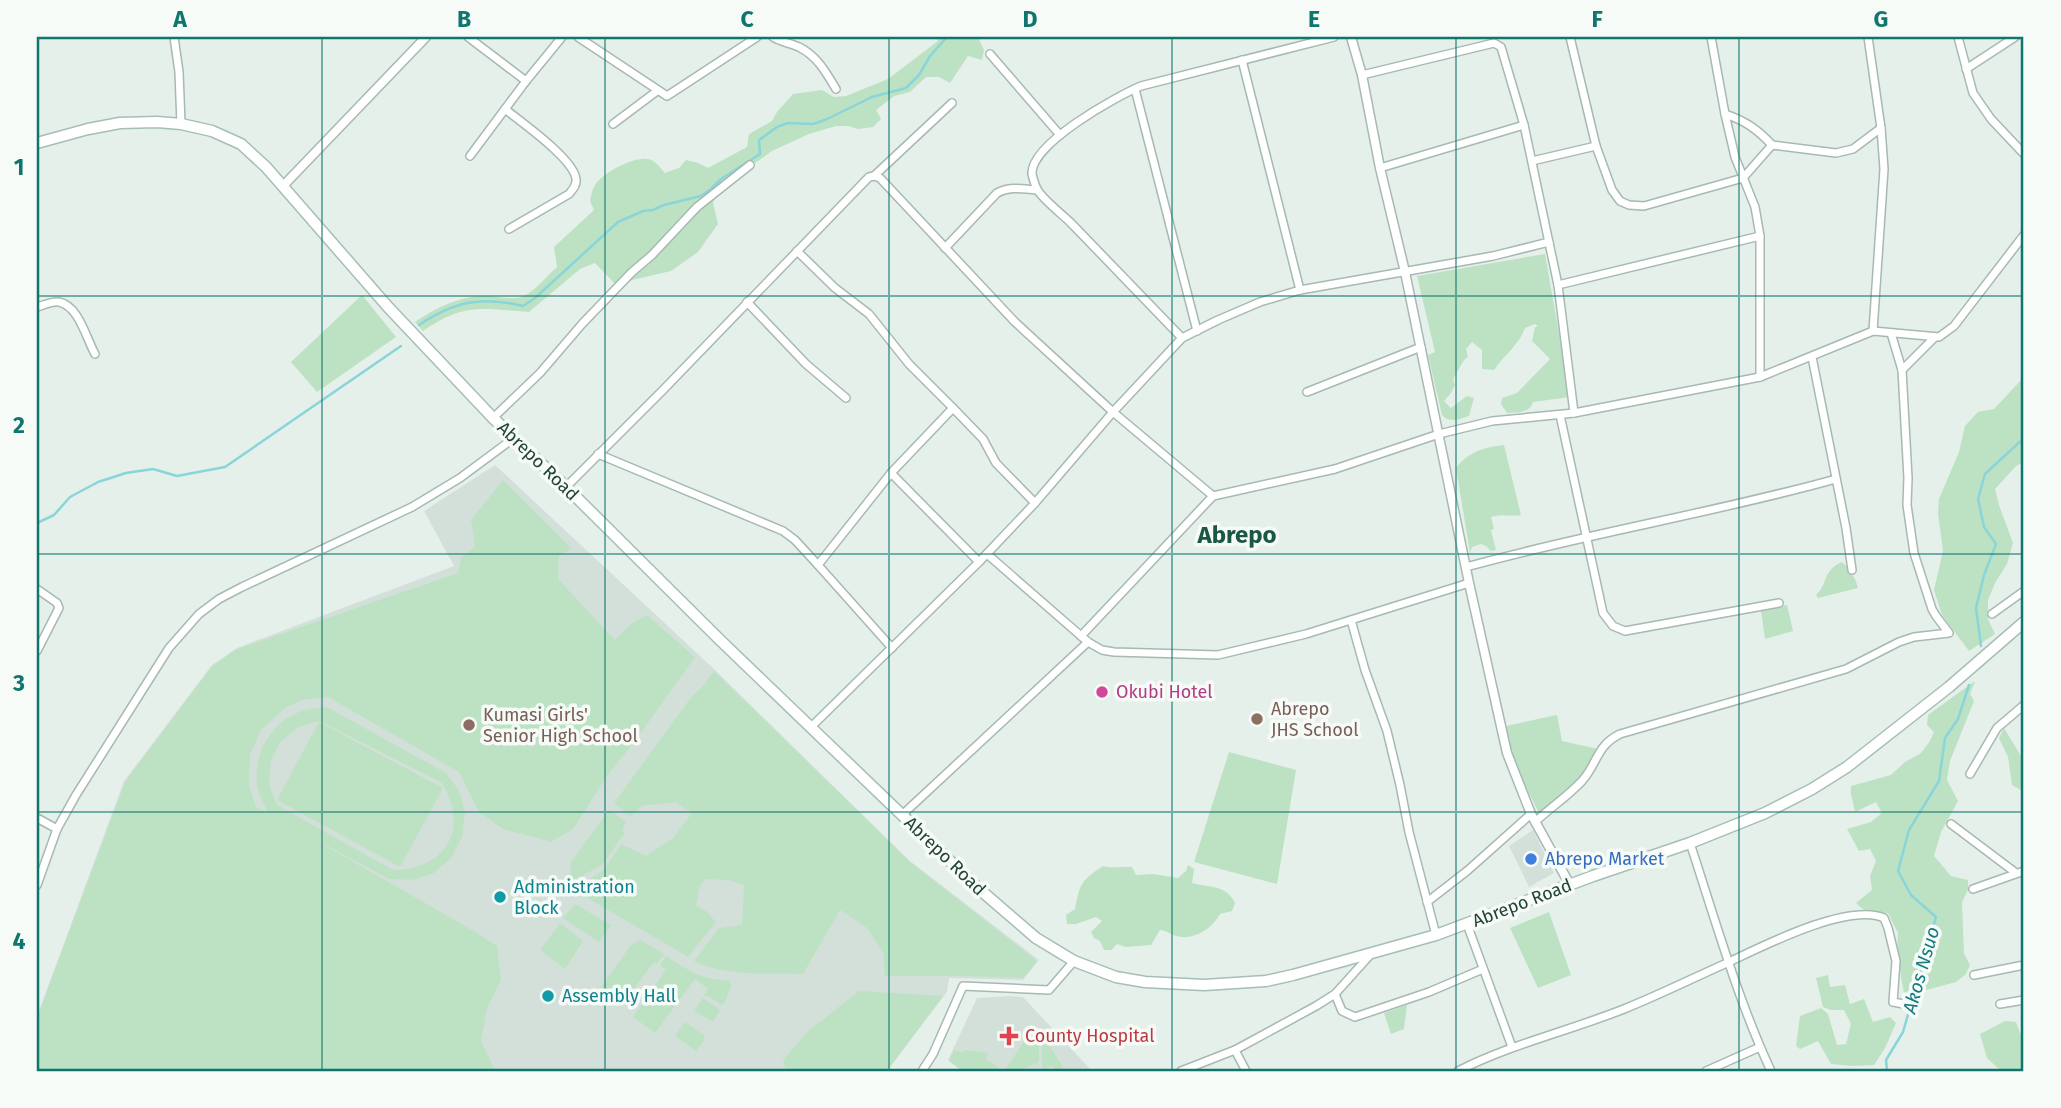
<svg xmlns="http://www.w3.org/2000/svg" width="2061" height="1108" font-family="'Fira Sans',sans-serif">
	<rect width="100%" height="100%" fill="#e5f0ea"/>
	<g fill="#d3e0d9">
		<polygon points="495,465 714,669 910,861 1039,960 1023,980 949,978 947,992 887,1071 37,1071 37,1016 124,781 212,665 237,648 454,566 424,511"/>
		<polygon points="1533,830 1554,873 1529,887 1509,846"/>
		<polygon points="1010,996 1023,997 1092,1071 962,1071 948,1060 977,998"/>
	</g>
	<g fill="#bde2c3" fill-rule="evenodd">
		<path d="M935,37H978L984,50L982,60L968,56L950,83L939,77H926L910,92L894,96L876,110L881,119L873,127L858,129L848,126H836L809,134L772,151L717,191L713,203L718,224L698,252L671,271L615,284L595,263L580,269L529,312C482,309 465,302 423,331L415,322C435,308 462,295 486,296C497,296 513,301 524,296C536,290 547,276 557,267L554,247L594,210L590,201C591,197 592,189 595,185C602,173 640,152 653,161C657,163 661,169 665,173L679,168L686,160L698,163L708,168L747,147L749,134L772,121L777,112L793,94L822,90L834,97L846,96L888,79L938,41Z"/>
		<path d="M1545,254L1570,397L1533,402C1530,413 1517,413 1507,413L1501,404L1502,398L1517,393L1550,359L1532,341L1535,327L1538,326L1535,324L1525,328C1520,344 1504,355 1494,370L1482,369V350L1472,342L1466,349L1468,357L1464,360L1453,379L1455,385L1451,393L1444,401L1451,408L1467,396L1474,398L1469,416C1460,419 1450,424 1442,415L1428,355L1435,352L1417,276Z"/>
		<polygon points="362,295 396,337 317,392 291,362"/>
		<polygon points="2024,377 2024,462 2016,466 1995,489 1999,505 2013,543 2007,564 1995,583 1988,600 1988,619 1995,634 1969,651 1942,615 1934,590 1943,551 1938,513 1939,499 1959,452 1965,426 1978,412 1994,409"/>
		<path d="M1504,445L1521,515C1511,517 1502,513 1491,517L1494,529L1491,530L1496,550L1491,551L1486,546L1481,544L1472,547L1470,553L1456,468C1468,452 1484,447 1504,445Z"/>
		<path d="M503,480L572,549L559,555L558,579L615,640L632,623L647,615L695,657L635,741L607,776L573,829L551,842L503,829L479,812L459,772L328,697L302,700L285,708L261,730L250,755L249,785L256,807L268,813C266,807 261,800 259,793C249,759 270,720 305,710C312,708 320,708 327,707L446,773L460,792L465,814L462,837L451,858L434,873L412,880L389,879L305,834L472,930L497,946L501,980L487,1009L481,1041L495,1070L493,1071H37V1018L125,782L212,666L237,649L458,573L461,557L475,546L471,520ZM319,721L442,783C469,829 447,869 393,870L277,805L269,784L271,761L281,741L299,727Z"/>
		<path d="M1842,562C1849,567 1856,579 1858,588L1818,598L1816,595C1828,585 1822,570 1842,562Z"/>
		<polygon points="1787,605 1793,631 1765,639 1761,611"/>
		<path d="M714,671L910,862L1037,961L1023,978L965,976H885L883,952L867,928L840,910L803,974C767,973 726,977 694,961L719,928L742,925L744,885L728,880L706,879L700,885L696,906L706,911L716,922L688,957L577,892L575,888L604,870L621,844L646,856L673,838L692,813L676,802L642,806L630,816L614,803L692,696L703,686Z"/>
		<path d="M1975,681L1970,694L1974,701L1950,761L1947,780L1958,801L1941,832L1934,856L1951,876L1968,880V890L1962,902L1964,954L1970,965L1966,974L1956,982L1926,990L1919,1000H1905L1897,952L1898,933L1888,913C1875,913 1865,913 1856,903L1872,890L1870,876L1876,861L1870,849L1859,851L1847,829L1871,822L1882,813L1876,802L1855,812L1851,794V786L1891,775L1905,762L1921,753L1930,741L1934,732L1927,725L1928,715Z"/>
		<path d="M1557,715L1562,741L1598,749L1584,774L1568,792L1539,813C1525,785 1508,757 1506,726Z"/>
		<polygon points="319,722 443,788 400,867 277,800"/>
		<polygon points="2004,728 2024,761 2024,792 2012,785 2008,757 1999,738"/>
		<polygon points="1229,752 1296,770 1277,884 1194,862"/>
		<polygon points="609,810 626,822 622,830 625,833 601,866 570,882 571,862"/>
		<path d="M1188,865L1194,869L1192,883C1209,888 1226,884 1235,903L1232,911L1220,914C1212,929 1193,941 1176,936C1170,934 1168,931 1160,930L1151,945L1126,947L1117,944L1111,950H1104L1100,941L1094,938L1091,932L1102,921L1096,917L1076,924H1067L1066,915L1075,909C1080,883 1081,881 1103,866C1113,869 1122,866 1132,867L1136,875L1153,874L1178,878L1186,871Z"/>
		<polygon points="575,904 611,925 599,942 563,918"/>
		<polygon points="1549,912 1571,975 1538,988 1510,928"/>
		<polygon points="560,923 583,941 565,969 540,950"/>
		<polygon points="640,940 664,954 657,964 654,962 621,1006 599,990 631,945"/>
		<path d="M666,956C681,965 695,976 713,979C719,980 724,980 730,981L731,987L724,1004L721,1005L710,997L704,996L708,989L695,979L655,1033L633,1017L666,970L660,965Z"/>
		<polygon points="1828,975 1830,987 1845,985 1850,1004 1864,999 1873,1022 1890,1017 1896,1023 1885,1048 1874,1065 1853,1066 1831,1064 1818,1041 1800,1049 1796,1046 1800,1016 1821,1008 1828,1014 1837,1045 1846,1044 1851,1024 1844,1010 1831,1010 1823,1007 1816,978"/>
		<polygon points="859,991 943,996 887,1071 786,1071 783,1060 807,1032"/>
		<polygon points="703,998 720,1010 713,1022 694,1011"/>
		<polygon points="1407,1005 1404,1029 1391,1034 1384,1013"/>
		<polygon points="2005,1021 2016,1022 2020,1033 2024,1034 2024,1071 2001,1071 1987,1058 1980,1034"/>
		<polygon points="685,1022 705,1036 704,1040 696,1051 675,1036"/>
		<polygon points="1027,1037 1039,1041 1039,1062 1020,1071 1004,1071"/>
		<polygon points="1047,1042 1060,1062 1064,1071 1055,1071 1054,1067 1051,1066 1042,1070 1042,1043"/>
		<polygon points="954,1050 963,1053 964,1050 988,1053 986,1059 1003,1071 962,1071 949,1061"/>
	</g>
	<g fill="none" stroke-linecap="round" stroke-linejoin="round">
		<g stroke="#89d5d9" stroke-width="2.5">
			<path d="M419,325C455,301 481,296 523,306L535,298L618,222L643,211L653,210L664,205L701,196L711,189L721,179L760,154L759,140L777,127L788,123L813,124L825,120L872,97L906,88L919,75L930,56L947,37"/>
			<polyline points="37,523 54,515 70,497 98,482 126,473 153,469 177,476 225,467 401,346"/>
			<polyline points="1981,646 1976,608 1984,575 1996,544 1984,527 1978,499 1985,474 2024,438"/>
			<polyline points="1887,1071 1886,1060 1903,1032 1936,917 1911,895 1898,871 1909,830 1939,781 1945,738 1958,719 1969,685"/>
		</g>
		<g stroke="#a7b9b1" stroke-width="10">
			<g id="minor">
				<polyline points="174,37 179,72 181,124"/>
				<polyline points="468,37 526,81 562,37"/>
				<polyline points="578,37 667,96 757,37"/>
				<path d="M773,37C781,42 790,43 799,47C817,56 826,72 836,89"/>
				<polyline points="1570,37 1596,146 1612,190 1620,201 1629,205 1644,206 1743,178 1772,145 1836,153 1853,149 1881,128"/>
				<polyline points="1711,37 1725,114 1735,157 1755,207 1760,236 1760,377"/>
				<polyline points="1868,37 1881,128 1884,169 1873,331"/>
				<polyline points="1958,37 1973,93 1991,119 2024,154"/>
				<polyline points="990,54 1060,135"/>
				<polyline points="1242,60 1300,290"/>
				<polyline points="1966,69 2015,37"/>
				<polyline points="1362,75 1494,43 1501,47 1524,125 1380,168"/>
				<polyline points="1135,89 1197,331"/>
				<path d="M505,109C521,122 574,159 576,179C577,185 573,189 569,194L509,229"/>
				<path d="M1725,114C1746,121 1758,130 1772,145"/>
				<polyline points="613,124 657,91"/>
				<polyline points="1524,125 1558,285"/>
				<polyline points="470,156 526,81"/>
				<polyline points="1532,161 1596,146"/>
				<polyline points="874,176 952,103"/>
				<path d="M945,248L997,193C1010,186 1023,189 1037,190"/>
				<polyline points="747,302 806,364 846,398"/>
				<path d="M37,307C44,305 52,301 59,302C79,306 86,338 95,354"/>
				<path d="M1182,338C1145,300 1108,261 1071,223C1062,214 1042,199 1037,189C1035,185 1033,178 1032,174C1030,144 1117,96 1141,86L1334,37"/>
				<polyline points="1812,357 1846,528 1852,570"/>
				<polyline points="1902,370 1934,338"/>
				<polyline points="1307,392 1421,347"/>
				<polyline points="953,408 983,439 996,463 1035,503"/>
				<polyline points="1574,413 1558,285 1760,236"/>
				<polyline points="1560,415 1603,613 1613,626 1625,631 1779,603"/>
				<polyline points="493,418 540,373 582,324 632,272 652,255 697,207 750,165"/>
				<polyline points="598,454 783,531 795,540 818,565 891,473 953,408 909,364 869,314 835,288 797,251"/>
				<polyline points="891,473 979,562"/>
				<polyline points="566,487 664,389 869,177 874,176 880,178 1015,322 1113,412 1213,496 1335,469 1439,434 1492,421 1574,413 1760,377 1873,331 1939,337 1954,326 2024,235"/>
				<polyline points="987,554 1088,642 1102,650 1114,652 1218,655 1306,634 1469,583"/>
				<polyline points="818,565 892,648"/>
				<path d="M1466,567C1588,533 1714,513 1836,479"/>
				<polyline points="37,589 57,603 59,608 37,651"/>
				<polyline points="1992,614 2024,591"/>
				<polyline points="1351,620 1365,670 1387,731 1400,785 1409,832 1436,935"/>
				<polyline points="1081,636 1213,496"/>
				<polyline points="811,727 979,562 1035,503 1113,412 1182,338 1218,320 1260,302 1300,290 1493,256 1549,242"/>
				<polyline points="1970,774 1997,728 2024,705"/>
				<polyline points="902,815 1088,642"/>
				<polyline points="37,818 57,829"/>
				<path d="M1535,822C1550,808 1568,796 1582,781C1598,763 1596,746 1620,734L1846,669L1899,642L1914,637L1949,633L1936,616L1932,609L1914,553L1907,505L1908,478L1902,370L1891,333"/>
				<polyline points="1951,824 2016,873"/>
				<path d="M1690,843C1715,919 1737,998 1771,1071"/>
				<polyline points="37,885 57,829 76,795 169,648 199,614 219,599 242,587 412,507 460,478 514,438"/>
				<polyline points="1973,889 2024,871"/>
				<polyline points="1427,902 1467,871 1531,814"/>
				<polyline points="1467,924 1512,1047"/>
				<polyline points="1974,975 2024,965"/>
				<polyline points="1335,994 1342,1011 1355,1017 1429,992 1483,969"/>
				<polyline points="2000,1004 2024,1000"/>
				<polyline points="1235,1050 1246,1071"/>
				<polyline points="922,1071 933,1054 963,986 1049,990 1074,961"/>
				<polyline points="1181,1071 1235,1050 1316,1006 1335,994 1371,954"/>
				<path d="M1458,1071C1511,1044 1569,1031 1624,1009C1659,995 1693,978 1727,963C1761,947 1848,902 1884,918L1888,928L1896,961L1893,1002L1904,1004"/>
				<polyline points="1706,1071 1760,1047"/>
			</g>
		</g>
		<g stroke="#a7b9b1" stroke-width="11">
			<g id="tertiary">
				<polyline points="1351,37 1362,75 1380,168 1405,272 1469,583 1507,753 1531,814 1570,885"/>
				<polyline points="283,186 426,37"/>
			</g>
		</g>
		<g stroke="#a5bfb3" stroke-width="13">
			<polyline id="secondary" points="37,143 88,129 120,123 157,122 181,124 212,131 241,144 266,167 388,307 493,418 566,487 721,641 978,888 1036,938 1074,961 1116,977 1145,982 1204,985 1266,981 1293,975 1436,935 1593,876 1690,843 1765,813 1812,789 1847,767 1949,687 2024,622"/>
		</g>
		<use href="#minor" stroke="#fff" stroke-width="7"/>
		<use href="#tertiary" stroke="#fff" stroke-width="8"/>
		<use href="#secondary" stroke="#fff" stroke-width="10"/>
	</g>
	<path fill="none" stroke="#0f766e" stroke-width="2" stroke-opacity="0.55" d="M322,37V1071M605,37V1071M889,37V1071M1172,37V1071M1456,37V1071M1739,37V1071M37,296H2024M37,554H2024M37,812H2024"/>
	<circle fill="#d1479c" stroke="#f7fbf8" stroke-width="2.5" cx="1102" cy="692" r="7"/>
	<g fill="#8d6e63" stroke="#f7fbf8" stroke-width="2.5">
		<circle cx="1257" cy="719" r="7"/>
		<circle cx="469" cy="725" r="7"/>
	</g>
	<circle fill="#3f7fe0" stroke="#f7fbf8" stroke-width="2.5" cx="1531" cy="859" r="7"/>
	<g fill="#0f9aa8" stroke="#f7fbf8" stroke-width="2.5">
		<circle cx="500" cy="897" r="7"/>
		<circle cx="548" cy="996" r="7"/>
	</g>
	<path fill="#e0444e" stroke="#f7fbf8" stroke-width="2.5" d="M1005.5 1025.5h7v7h7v7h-7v7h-7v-7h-7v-7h7z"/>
	<g text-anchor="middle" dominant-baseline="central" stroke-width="7" stroke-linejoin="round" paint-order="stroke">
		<g font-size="18" fill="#224437" stroke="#f7fbf8">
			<text transform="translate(538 461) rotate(44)">Abrepo Road</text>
			<text transform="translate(945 856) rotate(44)">Abrepo Road</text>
			<text transform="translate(1522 903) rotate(-21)">Abrepo Road</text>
		</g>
		<g font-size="18" fill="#b23c85" stroke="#f7fbf8" text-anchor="start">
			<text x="1116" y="692">Okubi Hotel</text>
		</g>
		<g font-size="18" fill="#785e54" stroke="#f7fbf8" text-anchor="start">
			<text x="1271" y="709">Abrepo<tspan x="1271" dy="21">JHS School</tspan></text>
			<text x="483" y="715">Kumasi Girls'<tspan x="483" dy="21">Senior High School</tspan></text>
		</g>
		<g font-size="18" fill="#366cbe" stroke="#f7fbf8" text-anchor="start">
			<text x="1545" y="859">Abrepo Market</text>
		</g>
		<g font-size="18" fill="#0d838f" stroke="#f7fbf8" text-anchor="start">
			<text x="514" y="887">Administration<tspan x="514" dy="21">Block</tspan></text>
			<text x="562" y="996">Assembly Hall</text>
		</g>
		<g font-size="18" fill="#be3a42" stroke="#f7fbf8" text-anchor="start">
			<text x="1025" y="1036">County Hospital</text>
		</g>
		<g font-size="19" font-style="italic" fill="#157b80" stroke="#f7fbf8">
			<text transform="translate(1921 970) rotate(-74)">Akos Nsuo</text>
		</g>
		<g font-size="24" font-weight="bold" fill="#1b5843" stroke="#f7fbf8">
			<text x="1237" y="535">Abrepo</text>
		</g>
	</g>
	<rect width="2061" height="1108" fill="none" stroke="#f7fbf8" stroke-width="77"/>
	<rect x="38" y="38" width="1984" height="1032" fill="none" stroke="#0f766e" stroke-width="2.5"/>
	<g font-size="23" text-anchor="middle" font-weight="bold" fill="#0f766e">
		<text x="180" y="27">A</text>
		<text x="464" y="27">B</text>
		<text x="747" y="27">C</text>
		<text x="1030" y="27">D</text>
		<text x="1314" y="27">E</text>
		<text x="1597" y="27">F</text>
		<text x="1881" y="27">G</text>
		<text x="19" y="175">1</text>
		<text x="19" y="433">2</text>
		<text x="19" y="691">3</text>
		<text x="19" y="949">4</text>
	</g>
</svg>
